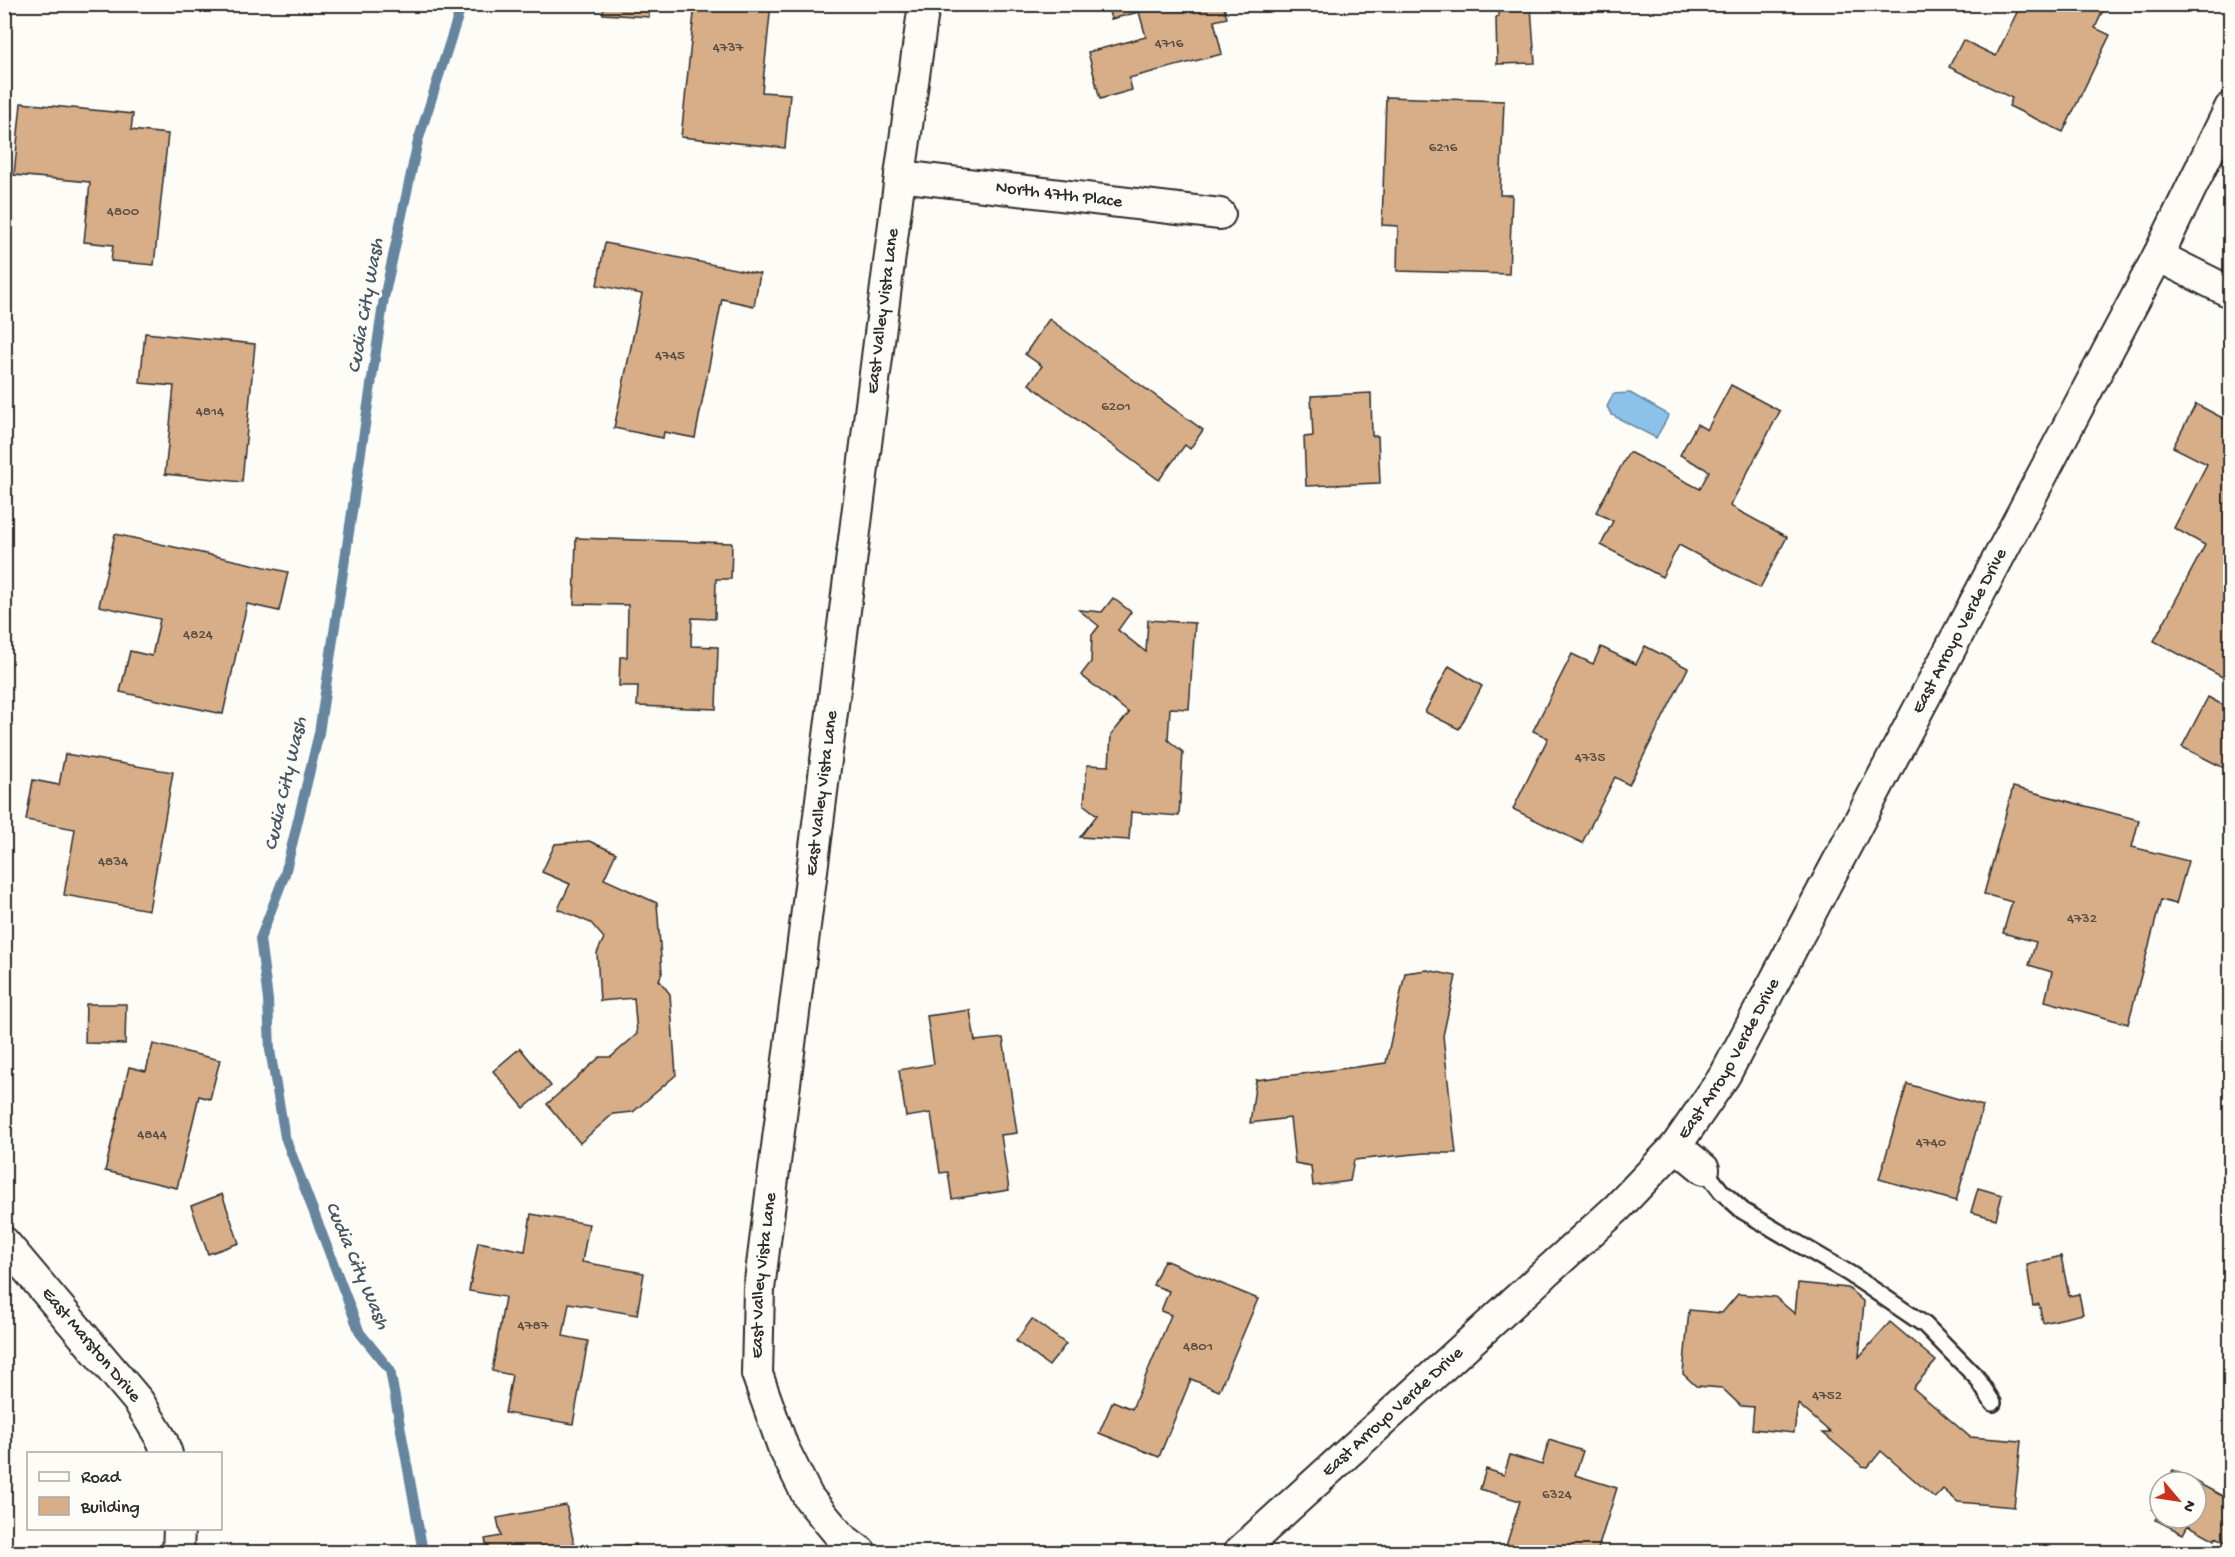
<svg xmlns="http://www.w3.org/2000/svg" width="2235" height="1557" font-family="'Gochi Hand',sans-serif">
	<rect width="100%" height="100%" fill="#fdfcf7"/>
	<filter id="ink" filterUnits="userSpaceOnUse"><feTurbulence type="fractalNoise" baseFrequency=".0167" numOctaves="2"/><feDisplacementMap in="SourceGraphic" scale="12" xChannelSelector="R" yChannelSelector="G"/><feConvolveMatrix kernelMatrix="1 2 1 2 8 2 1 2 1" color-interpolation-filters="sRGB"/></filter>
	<g filter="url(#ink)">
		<polygon fill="#8cc2ea" stroke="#65869e" stroke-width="1.5" points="1630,393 1669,415 1656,438 1612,415 1607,407 1613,394"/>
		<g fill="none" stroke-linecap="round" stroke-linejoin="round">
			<polyline stroke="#65869e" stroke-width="10" points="423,1552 390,1370 360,1333 285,1137 270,1050 268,1000 260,939 285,874 319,733 384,298 418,141 462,4"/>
		</g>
		<g fill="#d7ae88" stroke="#2b2b2b" stroke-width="1.5">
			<polygon points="604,4 650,4 649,17 603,14"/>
			<polygon points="695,4 771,4 762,92 790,94 785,148 681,137"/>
			<polygon points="1107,4 1223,4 1227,18 1214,21 1222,54 1129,78 1132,90 1100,99 1088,52 1146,37 1139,12 1111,19"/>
			<polygon points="2021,4 2106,4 2095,28 2110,35 2063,132 2009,106 2012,98 1949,67 1963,40 1996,56"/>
			<polygon points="1531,7 1535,63 1497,64 1496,17 1499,16 1499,8"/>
			<polygon points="1386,97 1504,101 1500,195 1512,195 1509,274 1397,271 1398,226 1382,225"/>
			<polygon points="21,103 133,114 131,130 168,134 154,265 111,261 113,245 84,242 90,182 14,175"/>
			<polygon points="605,243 760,274 754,306 722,299 695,438 664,432 663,438 614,428 642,294 597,285"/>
			<polygon points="1049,319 1203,430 1190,449 1185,445 1159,480 1029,384 1042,366 1025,354"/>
			<polygon points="145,333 255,344 242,482 165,474 174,386 140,383"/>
			<polygon points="1731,385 1780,411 1730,506 1787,537 1760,588 1679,545 1662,577 1601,545 1613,521 1596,512 1629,452 1700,489 1709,471 1680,455 1697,424 1707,430"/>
			<polygon points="1371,393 1372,436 1378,436 1380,483 1306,486 1304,437 1313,436 1311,396"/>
			<polygon points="2196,404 2230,422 2230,681 2154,641 2205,545 2174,528 2207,464 2173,447"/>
			<polygon points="115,534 288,572 279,611 247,604 223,714 120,692 130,651 152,656 160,619 99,606"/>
			<polygon points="576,538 732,543 731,579 716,579 715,619 692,618 691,646 718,647 716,709 637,706 638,686 619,686 620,657 627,657 628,605 574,604"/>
			<polygon points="1113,598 1131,612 1118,630 1146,652 1148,620 1195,623 1189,709 1170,708 1168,740 1183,752 1179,816 1131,812 1129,840 1080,837 1097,815 1084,805 1087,765 1109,766 1111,735 1129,713 1081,675 1091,662 1092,635 1099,626 1079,610 1102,612"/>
			<polygon points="1645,646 1688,668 1629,785 1615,777 1582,843 1513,809 1548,738 1533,731 1572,654 1593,664 1601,647 1636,664"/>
			<polygon points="1449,666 1482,686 1459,729 1425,712"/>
			<polygon points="2208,697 2230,709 2228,770 2182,747"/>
			<polygon points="65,754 173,772 149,910 64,895 75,829 26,820 33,780 59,785"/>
			<polygon points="2013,787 2139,820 2132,847 2188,861 2176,904 2161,900 2128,1024 2045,1001 2052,972 2029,965 2036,942 2003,933 2012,902 1984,894"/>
			<polygon points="589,841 616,853 604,879 657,903 662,973 659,980 670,994 676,1075 633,1112 613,1114 580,1143 547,1104 600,1057 611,1057 637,1034 634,998 600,1001 597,953 604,938 591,923 558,909 570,884 542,872 555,844"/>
			<polygon points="1427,970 1456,976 1443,1036 1456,1153 1425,1153 1354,1160 1350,1181 1313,1186 1311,1166 1295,1163 1290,1118 1250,1123 1256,1080 1386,1063 1405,973"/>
			<polygon points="86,1004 126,1004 125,1044 85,1043"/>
			<polygon points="970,1010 975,1041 1003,1038 1017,1133 1001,1135 1009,1190 952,1199 948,1172 940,1173 931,1113 906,1117 899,1070 934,1064 927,1016"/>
			<polygon points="153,1044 220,1060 210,1099 199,1096 177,1188 105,1171 129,1067 146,1071"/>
			<polygon points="520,1048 551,1086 524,1108 493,1071"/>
			<polygon points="1907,1084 1983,1106 1956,1201 1879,1179"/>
			<polygon points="1978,1188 2002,1195 1996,1219 1971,1212"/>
			<polygon points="222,1194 239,1243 208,1254 191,1206"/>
			<polygon points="531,1214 589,1224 582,1262 644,1273 637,1315 569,1303 563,1336 588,1341 573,1424 505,1413 512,1375 492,1371 505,1297 469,1291 478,1242 525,1251"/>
			<polygon points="2061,1256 2069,1296 2079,1294 2083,1314 2043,1323 2039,1304 2033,1306 2027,1265"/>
			<polygon points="1164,1260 1258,1299 1219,1391 1191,1379 1159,1457 1099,1433 1113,1401 1132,1409 1171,1315 1161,1311 1169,1291 1153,1285"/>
			<polygon points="1798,1283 1848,1288 1864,1302 1859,1357 1890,1322 1936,1361 1913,1388 1970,1437 2021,1441 2014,1507 1958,1502 1943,1489 1935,1498 1881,1451 1868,1467 1862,1466 1823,1433 1831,1433 1798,1404 1794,1433 1752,1429 1754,1407 1741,1406 1722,1388 1696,1386 1683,1374 1689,1310 1722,1313 1738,1294 1775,1297 1795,1314"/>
			<polygon points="1032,1319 1066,1344 1049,1366 1016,1341"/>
			<polygon points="1549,1440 1583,1451 1575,1475 1617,1488 1597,1552 1527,1552 1506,1546 1520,1501 1480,1489 1486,1469 1504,1475 1510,1455 1542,1465"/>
			<polygon points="2173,1470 2230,1500 2230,1544 2216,1537 2215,1540 2188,1525 2183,1534 2156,1520 2160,1513 2152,1509 2160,1494 2160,1518 2196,1518 2196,1482 2167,1482"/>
			<polygon points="566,1505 574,1544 559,1546 561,1552 488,1552 485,1539 501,1536 497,1518"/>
			<polygon points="636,1544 638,1552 583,1552"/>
		</g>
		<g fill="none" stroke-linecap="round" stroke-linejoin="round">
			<g stroke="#2b2b2b" stroke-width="20">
				<polyline id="service" points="1704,1169 1721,1191 1743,1211 1850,1274 1925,1325 1977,1378 1993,1403"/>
			</g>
			<g stroke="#2b2b2b" stroke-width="34">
				<g id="minor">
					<path id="s1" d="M900,176L1220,214"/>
					<polyline points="2158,256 2230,292"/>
					<polyline points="1676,1146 1704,1169"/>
					<path id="s2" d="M4,1242L139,1402L162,1440L167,1454"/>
					<polyline points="178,1552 179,1528"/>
					<path id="s3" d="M861,1552L841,1537L808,1497L783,1447L757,1374L759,1289L900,176L924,4"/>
					<path id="s4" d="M1239,1552L1617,1208L1676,1146L1725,1075L2158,256L2230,108"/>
				</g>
			</g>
			<use href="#service" stroke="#fdfcf7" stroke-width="15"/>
			<use href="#minor" stroke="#fdfcf7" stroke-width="30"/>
		</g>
	</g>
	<g text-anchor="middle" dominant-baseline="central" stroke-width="6" stroke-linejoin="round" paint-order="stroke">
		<g font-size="15" fill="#564c42">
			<text x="1169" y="44">4716</text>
			<text x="728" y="48">4737</text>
			<text x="1443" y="148">6216</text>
			<text x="123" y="212">4800</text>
			<text x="670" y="356">4745</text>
			<text x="1116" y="407">6201</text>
			<text x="210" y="412">4814</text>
			<text x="198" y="635">4824</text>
			<text x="1590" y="758">4735</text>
			<text x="113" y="862">4834</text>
			<text x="2082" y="919">4732</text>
			<text x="152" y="1135">4844</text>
			<text x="1931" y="1143">4740</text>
			<text x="533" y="1326">4787</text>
			<text x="1198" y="1347">4801</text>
			<text x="1827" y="1396">4752</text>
			<text x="1557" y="1495">6324</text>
		</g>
		<g font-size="18" fill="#2b2b2b" stroke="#fdfcf7">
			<text stroke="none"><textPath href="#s1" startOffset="160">North 47th Place</textPath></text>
			<text stroke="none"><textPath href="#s3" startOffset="1281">East Valley Vista Lane</textPath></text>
			<text stroke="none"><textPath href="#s4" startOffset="1185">East Arroyo Verde Drive</textPath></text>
			<text stroke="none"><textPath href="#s3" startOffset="795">East Valley Vista Lane</textPath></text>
			<text stroke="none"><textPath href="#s4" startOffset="699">East Arroyo Verde Drive</textPath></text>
			<text stroke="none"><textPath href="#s3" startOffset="309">East Valley Vista Lane</textPath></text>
			<text stroke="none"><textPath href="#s2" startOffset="135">East Marston Drive</textPath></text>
			<text stroke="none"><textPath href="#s4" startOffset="208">East Arroyo Verde Drive</textPath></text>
		</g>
		<g font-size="20" font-style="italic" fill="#485864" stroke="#fdfcf7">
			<text transform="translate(367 306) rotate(-80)">Cudia City Wash</text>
			<text transform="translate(287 784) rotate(-77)">Cudia City Wash</text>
			<text transform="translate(356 1266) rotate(67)">Cudia City Wash</text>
		</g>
	</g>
	<rect width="2235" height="1557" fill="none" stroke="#fdfcf7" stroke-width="24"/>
	<rect x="12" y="12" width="2211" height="1533" fill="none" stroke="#2b2b2b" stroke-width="2" filter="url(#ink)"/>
	<rect x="27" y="1452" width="195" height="78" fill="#fdfcf7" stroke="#a9a8a5" stroke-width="1.5"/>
	<rect x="39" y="1472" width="30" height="9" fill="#fdfcf7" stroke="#a9a8a5" stroke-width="1.5"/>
	<text x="81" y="1482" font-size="18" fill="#2b2b2b">Road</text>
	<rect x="39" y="1497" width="30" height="18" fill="#d7ae88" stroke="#a9a8a5" stroke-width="1.5"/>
	<text x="81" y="1512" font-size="18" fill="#2b2b2b">Building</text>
	<g transform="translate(2178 1500) rotate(119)"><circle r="28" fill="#fdfcf7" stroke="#a9a8a5" stroke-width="1.5"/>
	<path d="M0-4.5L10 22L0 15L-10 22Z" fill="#c8321e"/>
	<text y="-9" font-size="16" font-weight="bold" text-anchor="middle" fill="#2b2b2b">N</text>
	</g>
</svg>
